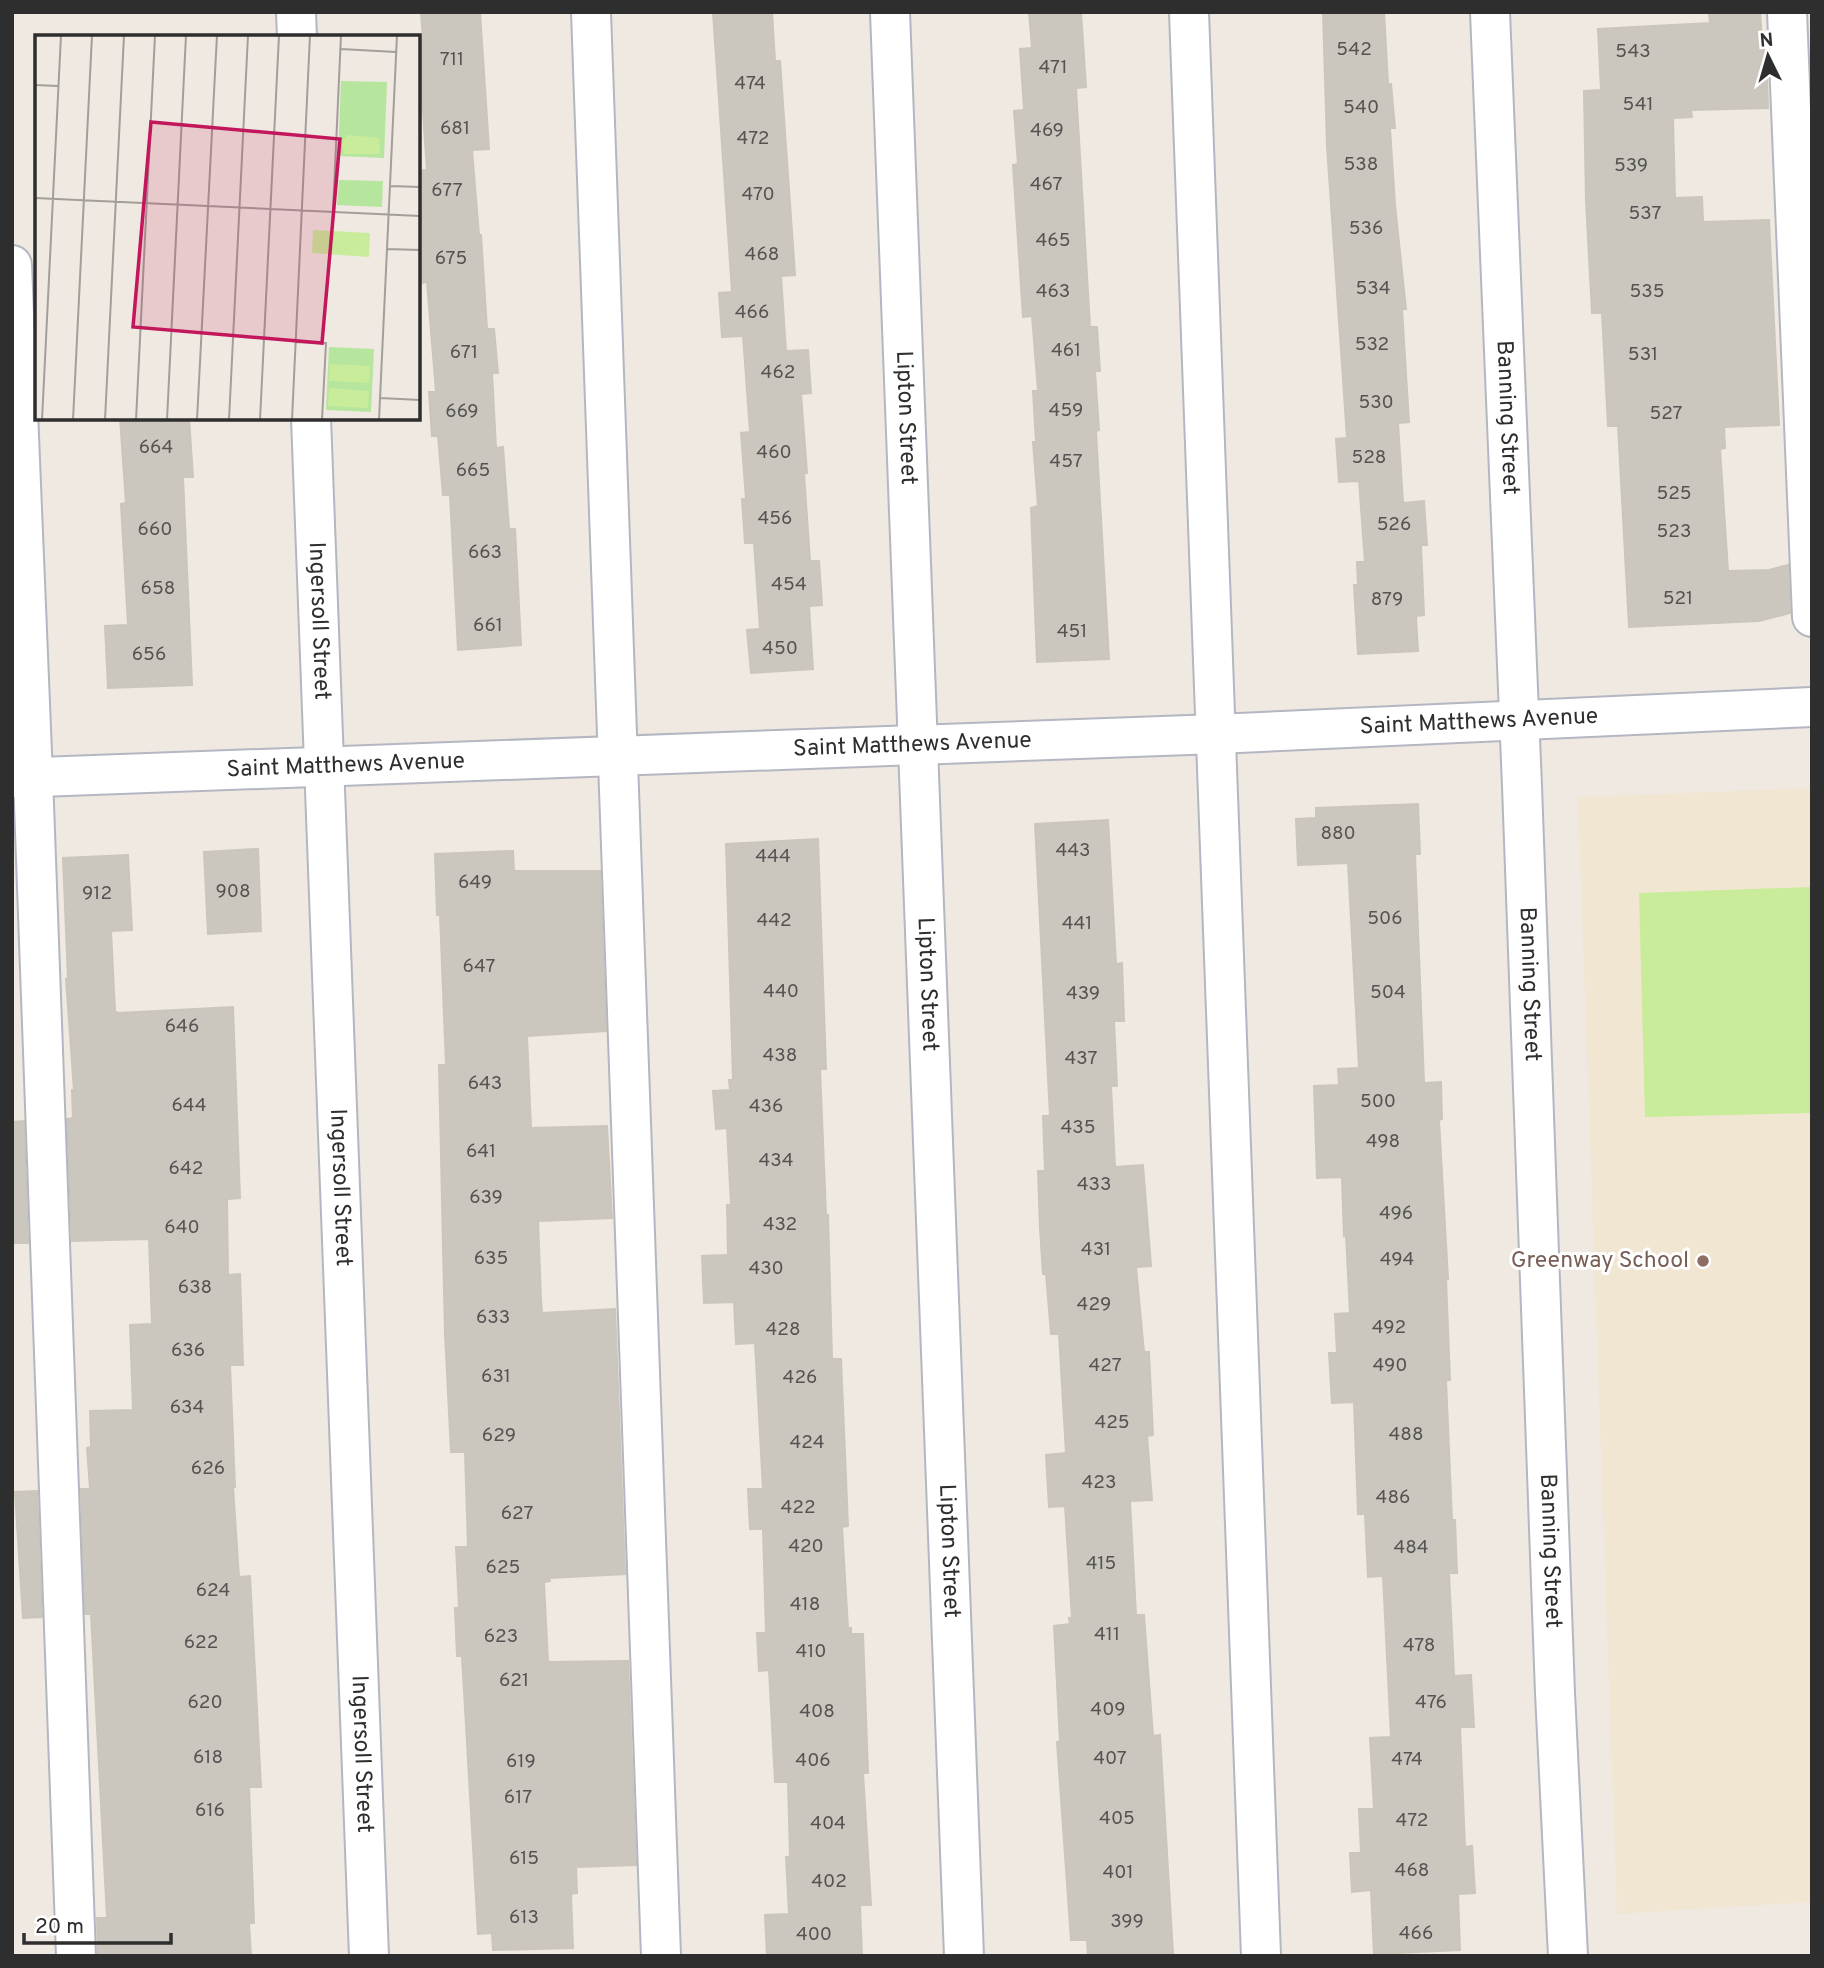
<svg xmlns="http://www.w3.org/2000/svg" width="1824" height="1968" font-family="Overpass,sans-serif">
	<rect width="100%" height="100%" fill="#efe9e1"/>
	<polygon fill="#f0e6d1" points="1812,788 1812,1902 1617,1914 1578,797"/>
	<polygon fill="#c9ec9a" points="1812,887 1812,1113 1645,1117 1639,893"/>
	<g fill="#cbc7bf" stroke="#cbc5ba" stroke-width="2">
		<polygon points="421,12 480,12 489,149 472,150 479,235 481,235 487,329 494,329 498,373 492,373 496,448 503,447 509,529 515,529 521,645 458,650 450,495 443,495 438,436 432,436 429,392 436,392 427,282 421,283 418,240 418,171 427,170 418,40 423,40"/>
		<polygon points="713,12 772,12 775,61 780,61 795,275 781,276 786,351 808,350 811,393 801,394 807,473 804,473 810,561 819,561 822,605 809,606 813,669 751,673 747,630 760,629 754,543 745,543 742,499 746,499 741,433 750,432 743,336 722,337 719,293 732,292"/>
		<polygon points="1029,12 1081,12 1086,87 1076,88 1090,327 1097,327 1100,371 1095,371 1099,430 1096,431 1109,659 1037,662 1031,508 1038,506 1033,442 1036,442 1033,391 1038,391 1032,316 1023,317 1013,165 1018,164 1014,111 1024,110 1020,49 1032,48"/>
		<polygon points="1323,12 1384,12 1388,84 1391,84 1395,128 1390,128 1395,205 1406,309 1402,309 1409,422 1398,423 1403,503 1424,501 1427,545 1421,545 1424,615 1416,616 1418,651 1358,654 1354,585 1358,585 1357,562 1365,562 1359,481 1339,482 1336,439 1347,438 1327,146"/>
		<polygon points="1709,12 1760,12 1762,41 1766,41 1768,108 1691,110 1692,117 1673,118 1675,198 1702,197 1703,222 1769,220 1779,425 1724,427 1725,448 1720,449 1728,571 1769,570 1788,565 1790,613 1759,621 1629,627 1618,426 1608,426 1602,313 1592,313 1586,201 1584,91 1601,90 1598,29 1710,23"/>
		<polygon points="120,418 189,418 193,477 183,477 192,685 108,688 105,626 128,625 121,504 126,503"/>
		<polygon points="1418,804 1420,854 1415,854 1424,1083 1441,1082 1442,1119 1439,1120 1448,1279 1446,1279 1450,1380 1446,1380 1452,1520 1455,1520 1457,1573 1449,1573 1454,1676 1471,1675 1474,1727 1460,1727 1465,1847 1472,1846 1475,1893 1458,1894 1460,1950 1374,1954 1371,1890 1352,1892 1350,1853 1361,1853 1359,1809 1374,1809 1370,1738 1391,1737 1383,1576 1368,1577 1365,1514 1358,1514 1354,1402 1332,1403 1329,1353 1337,1353 1335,1314 1350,1313 1346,1236 1344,1236 1342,1177 1317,1178 1314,1086 1339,1085 1338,1069 1359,1068 1348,863 1298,865 1296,819 1316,818 1316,808"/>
		<polygon points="1108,820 1116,964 1122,963 1124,1021 1114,1021 1117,1086 1111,1086 1115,1167 1143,1165 1151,1266 1136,1267 1144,1352 1149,1352 1153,1435 1147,1436 1152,1500 1130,1501 1136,1615 1144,1615 1153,1736 1160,1735 1173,1954 1088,1956 1087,1940 1071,1940 1057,1742 1060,1742 1054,1626 1070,1624 1069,1618 1072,1618 1065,1506 1049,1507 1046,1455 1066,1453 1059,1334 1051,1334 1046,1274 1043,1274 1040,1228 1038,1171 1045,1171 1043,1116 1050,1116 1035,824"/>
		<polygon points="818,839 826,1069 820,1069 826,1215 828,1215 832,1359 841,1359 848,1526 842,1527 848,1628 851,1628 851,1634 863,1634 868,1773 863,1773 871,1905 860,1905 862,1956 767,1956 765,1915 789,1914 786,1857 790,1857 788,1782 775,1782 769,1670 759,1671 757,1633 766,1633 763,1529 750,1529 748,1489 763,1489 755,1343 736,1344 734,1302 704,1303 702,1256 728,1255 727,1205 731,1205 727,1128 716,1129 713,1091 730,1090 729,1080 733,1080 726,844"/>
		<polygon points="258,849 261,931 208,934 204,852"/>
		<polygon points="513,851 514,871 600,871 606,1031 527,1036 531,1128 607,1126 612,1218 538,1221 541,1299 542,1313 615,1309 625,1574 549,1578 550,1581 544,1582 548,1662 628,1661 636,1865 576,1867 577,1893 571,1894 573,1948 493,1950 492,1933 478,1934 462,1656 457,1656 455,1608 459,1608 456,1547 468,1547 465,1452 451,1452 445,1334 439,1065 446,1065 440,915 437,915 435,854"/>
		<polygon points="128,855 132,930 111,931 115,1011 118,1013 233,1007 240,1198 227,1199 228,1275 240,1274 243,1365 230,1365 235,1487 233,1487 239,1577 250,1576 261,1787 249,1787 254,1923 249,1923 251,1956 98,1956 97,1918 107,1918 91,1614 85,1614 81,1489 90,1489 87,1448 91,1447 90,1411 133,1410 130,1325 152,1324 149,1239 72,1241 67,1119 73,1118 72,1090 74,1090 66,979 68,979 63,858"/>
		<polygon points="24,1121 28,1243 12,1243 12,1122"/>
		<polygon points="37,1491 42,1617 23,1618 15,1492"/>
	</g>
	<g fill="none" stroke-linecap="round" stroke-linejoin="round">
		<g stroke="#b4b7c1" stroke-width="42">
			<g id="minor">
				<polyline points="296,12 297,37"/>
				<polyline points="591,12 661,1956"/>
				<path id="s1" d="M890,12L964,1956"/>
				<polyline points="1189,12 1261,1956"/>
				<path id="s2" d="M1490,12L1522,786L1555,1693L1568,1956"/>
				<polyline points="1787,12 1812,617"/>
				<polyline points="12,265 33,777 76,1956"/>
				<path id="s3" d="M311,418L369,1956"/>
				<path id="s4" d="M12,778L1217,734L1812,707"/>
			</g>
		</g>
		<use href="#minor" stroke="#fff" stroke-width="38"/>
	</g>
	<circle fill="#8d6e63" stroke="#fff" stroke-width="2.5" cx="1703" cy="1261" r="7"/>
	<g text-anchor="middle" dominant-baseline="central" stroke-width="6" stroke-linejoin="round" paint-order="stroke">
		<g font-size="19" fill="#555452">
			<text x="1354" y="50">542</text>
			<text x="1633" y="52">543</text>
			<text x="452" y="60">711</text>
			<text x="1053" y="68">471</text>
			<text x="750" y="84">474</text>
			<text x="1638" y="105">541</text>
			<text x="1361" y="108">540</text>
			<text x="455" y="129">681</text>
			<text x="1047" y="131">469</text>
			<text x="753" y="139">472</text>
			<text x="1361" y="165">538</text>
			<text x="1631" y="166">539</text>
			<text x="1046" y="185">467</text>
			<text x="447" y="191">677</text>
			<text x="758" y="195">470</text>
			<text x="1645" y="214">537</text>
			<text x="1366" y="229">536</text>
			<text x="1053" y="241">465</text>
			<text x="762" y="255">468</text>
			<text x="451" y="259">675</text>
			<text x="1373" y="289">534</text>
			<text x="1053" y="292">463</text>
			<text x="1647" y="292">535</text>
			<text x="752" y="313">466</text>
			<text x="1372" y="345">532</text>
			<text x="1066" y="351">461</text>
			<text x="464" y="353">671</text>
			<text x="1643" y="355">531</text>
			<text x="778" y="373">462</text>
			<text x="1376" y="403">530</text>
			<text x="1066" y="411">459</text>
			<text x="462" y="412">669</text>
			<text x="1666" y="414">527</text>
			<text x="156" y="448">664</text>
			<text x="774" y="453">460</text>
			<text x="1369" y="458">528</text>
			<text x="1066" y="462">457</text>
			<text x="473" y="471">665</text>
			<text x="1674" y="494">525</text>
			<text x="775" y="519">456</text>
			<text x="1394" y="525">526</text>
			<text x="155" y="530">660</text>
			<text x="1674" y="532">523</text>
			<text x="485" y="553">663</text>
			<text x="789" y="585">454</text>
			<text x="158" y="589">658</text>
			<text x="1678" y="599">521</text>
			<text x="1387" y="600">879</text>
			<text x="488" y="626">661</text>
			<text x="1072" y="632">451</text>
			<text x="780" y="649">450</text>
			<text x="149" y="655">656</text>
			<text x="1338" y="834">880</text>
			<text x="1073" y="851">443</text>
			<text x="773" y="857">444</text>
			<text x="475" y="883">649</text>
			<text x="233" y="892">908</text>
			<text x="97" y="894">912</text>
			<text x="1385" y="919">506</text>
			<text x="774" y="921">442</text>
			<text x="1077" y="924">441</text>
			<text x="479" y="967">647</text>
			<text x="781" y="992">440</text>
			<text x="1388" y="993">504</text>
			<text x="1083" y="994">439</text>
			<text x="182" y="1027">646</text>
			<text x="780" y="1056">438</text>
			<text x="1081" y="1059">437</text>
			<text x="485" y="1084">643</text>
			<text x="1378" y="1102">500</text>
			<text x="189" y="1106">644</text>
			<text x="766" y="1107">436</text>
			<text x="1078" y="1128">435</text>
			<text x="1383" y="1142">498</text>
			<text x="481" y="1152">641</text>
			<text x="776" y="1161">434</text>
			<text x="186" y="1169">642</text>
			<text x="1094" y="1185">433</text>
			<text x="486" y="1198">639</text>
			<text x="1396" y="1214">496</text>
			<text x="780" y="1225">432</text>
			<text x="182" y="1228">640</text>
			<text x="1096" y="1250">431</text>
			<text x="491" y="1259">635</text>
			<text x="1397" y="1260">494</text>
			<text x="766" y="1269">430</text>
			<text x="195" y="1288">638</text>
			<text x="1094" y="1305">429</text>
			<text x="493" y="1318">633</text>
			<text x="1389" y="1328">492</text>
			<text x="783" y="1330">428</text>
			<text x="188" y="1351">636</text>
			<text x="1105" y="1366">427</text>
			<text x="1390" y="1366">490</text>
			<text x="496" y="1377">631</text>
			<text x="800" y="1378">426</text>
			<text x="187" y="1408">634</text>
			<text x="1112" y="1423">425</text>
			<text x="1406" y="1435">488</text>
			<text x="499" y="1436">629</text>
			<text x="807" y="1443">424</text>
			<text x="208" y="1469">626</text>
			<text x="1099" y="1483">423</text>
			<text x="1393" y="1498">486</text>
			<text x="798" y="1508">422</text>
			<text x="517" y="1514">627</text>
			<text x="806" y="1547">420</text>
			<text x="1411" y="1548">484</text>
			<text x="1101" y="1564">415</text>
			<text x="503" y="1568">625</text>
			<text x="213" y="1591">624</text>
			<text x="805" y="1605">418</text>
			<text x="1107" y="1635">411</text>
			<text x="501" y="1637">623</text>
			<text x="201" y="1643">622</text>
			<text x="1419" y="1646">478</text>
			<text x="811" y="1652">410</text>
			<text x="514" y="1681">621</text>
			<text x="205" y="1703">620</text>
			<text x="1431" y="1703">476</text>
			<text x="1108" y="1710">409</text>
			<text x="817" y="1712">408</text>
			<text x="208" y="1758">618</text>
			<text x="1110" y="1759">407</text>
			<text x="1407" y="1760">474</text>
			<text x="813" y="1761">406</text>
			<text x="521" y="1762">619</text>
			<text x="518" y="1798">617</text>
			<text x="210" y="1811">616</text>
			<text x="1117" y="1819">405</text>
			<text x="1412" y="1821">472</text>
			<text x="828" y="1824">404</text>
			<text x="524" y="1859">615</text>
			<text x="1412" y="1871">468</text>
			<text x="1118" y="1873">401</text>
			<text x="829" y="1882">402</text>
			<text x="524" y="1918">613</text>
			<text x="1127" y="1922">399</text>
			<text x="1416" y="1934">466</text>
			<text x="814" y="1935">400</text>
		</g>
		<g font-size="23" fill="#2e2e2e" stroke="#fff">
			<text stroke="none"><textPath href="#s1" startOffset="406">Lipton Street</textPath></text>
			<text stroke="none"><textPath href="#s2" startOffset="406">Banning Street</textPath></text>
			<text stroke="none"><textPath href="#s3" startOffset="203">Ingersoll Street</textPath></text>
			<text stroke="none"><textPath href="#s4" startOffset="1468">Saint Matthews Avenue</textPath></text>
			<text stroke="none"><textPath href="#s4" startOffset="901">Saint Matthews Avenue</textPath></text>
			<text stroke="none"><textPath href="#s4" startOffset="334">Saint Matthews Avenue</textPath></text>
			<text stroke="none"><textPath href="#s1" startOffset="973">Lipton Street</textPath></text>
			<text stroke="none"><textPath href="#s2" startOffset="973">Banning Street</textPath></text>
			<text stroke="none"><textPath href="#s3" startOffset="770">Ingersoll Street</textPath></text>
			<text stroke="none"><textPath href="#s1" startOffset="1540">Lipton Street</textPath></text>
			<text stroke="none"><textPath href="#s2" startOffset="1540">Banning Street</textPath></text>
			<text stroke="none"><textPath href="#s3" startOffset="1337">Ingersoll Street</textPath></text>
		</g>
		<g font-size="23" fill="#785e54" stroke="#fff" text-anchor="end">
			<text x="1689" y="1261">Greenway School</text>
		</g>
	</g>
	<g transform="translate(35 35)">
		<rect width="385" height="385" fill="#efe9e1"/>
		<path d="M306,46L352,47L349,123L303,121ZM304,145L348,146L347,172L302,170ZM294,312L339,314L336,377L291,375Z" fill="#b6e59e"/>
		<path d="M313,100L344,103L345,119H309L306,106ZM278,195L335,198L334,222L277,218ZM295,329L335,331L334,348L294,346ZM294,353L334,356L333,373L293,371Z" fill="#c9ec9a"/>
		<path fill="none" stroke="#a29e99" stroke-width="2" d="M306,14L361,17M0,50L23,51M355,151L385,152M0,163L385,181M298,177L306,0M352,214L385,215M261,307L291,308L287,385M345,363L385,365M7,385L26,0M38,385L57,0M70,385L89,0M101,385L120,0M132,385L151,0M162,385L182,0M194,385L213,0M225,385L244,0M257,385L275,0M344,385L362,0"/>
		<path fill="#c2185b" fill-opacity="0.15" stroke="#c2185b" stroke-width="3.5" d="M116,87L305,104L287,308L98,292Z"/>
		<rect width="385" height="385" fill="none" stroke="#2e2e2e" stroke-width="3.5"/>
	</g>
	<rect width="1824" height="1968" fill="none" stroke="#2e2e2e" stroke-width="28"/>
	<g transform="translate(1768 56) rotate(355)" stroke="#ffffff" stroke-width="5" paint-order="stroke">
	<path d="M0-5L12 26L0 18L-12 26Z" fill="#2e2e2e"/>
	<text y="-10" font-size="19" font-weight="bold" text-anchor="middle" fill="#2e2e2e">N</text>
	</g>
	<path d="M24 1933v10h147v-10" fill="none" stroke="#2e2e2e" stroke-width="3.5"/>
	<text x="35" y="1933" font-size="21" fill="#2e2e2e" stroke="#ffffff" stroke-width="5" paint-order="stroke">20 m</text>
</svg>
